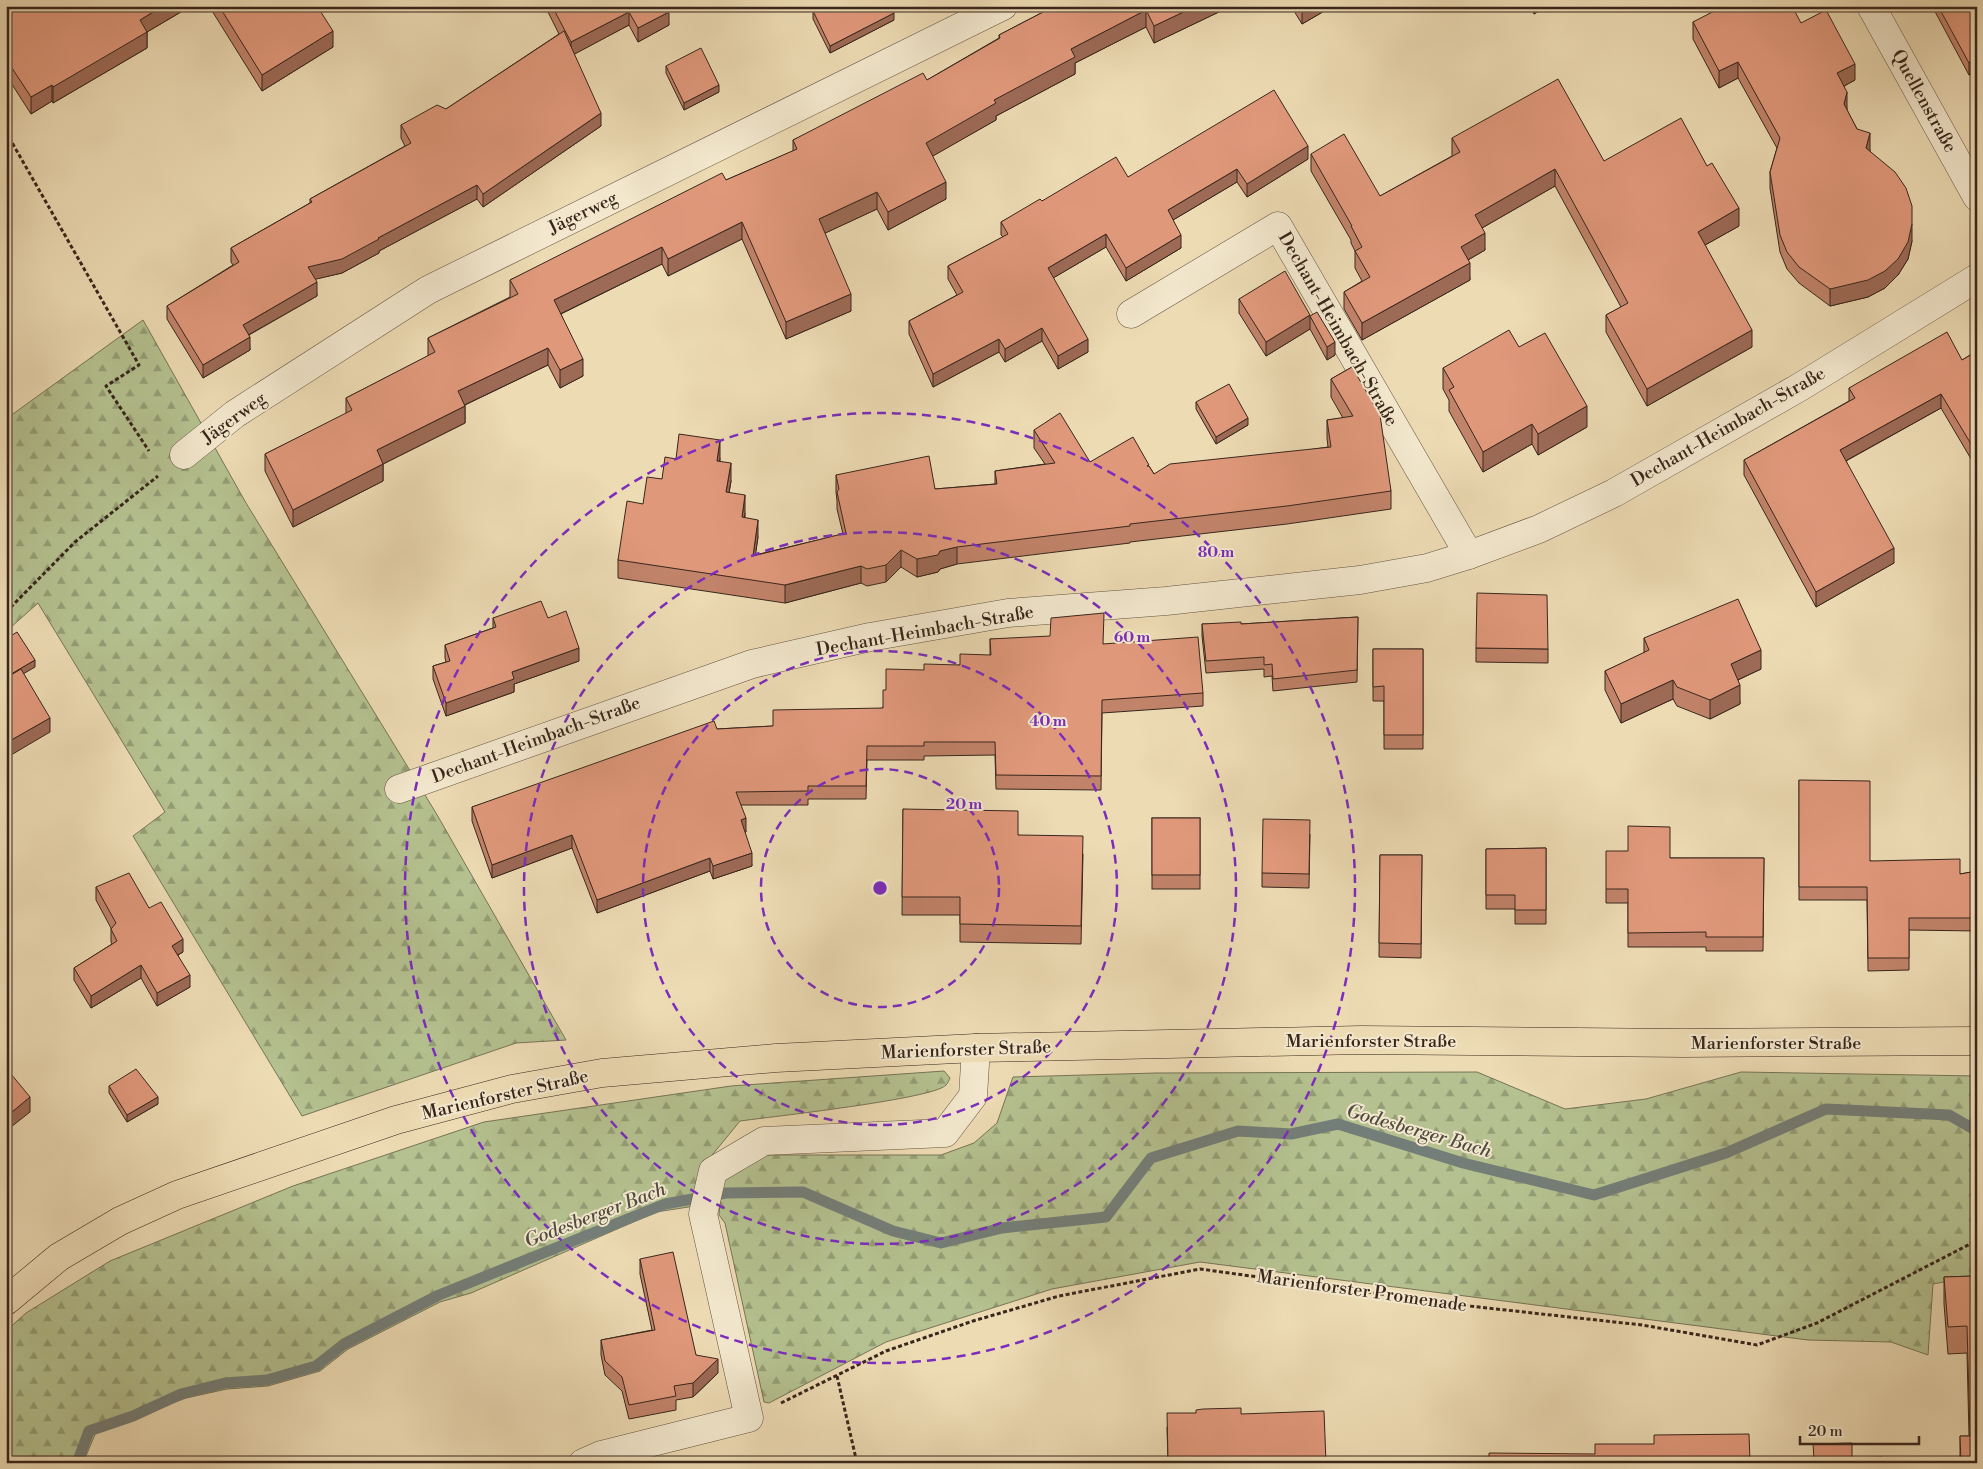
<svg xmlns="http://www.w3.org/2000/svg" width="1983" height="1469" font-family="'Libre Bodoni',serif">
	<defs>
		<pattern id="forest-firs" width="22" height="20" patternUnits="userSpaceOnUse" patternTransform="scale(1.25)"><rect width="22" height="20" fill="#b5c190"/><path d="M5 1l3.5 6h-7zM16 11l3.5 6h-7z" fill="#949d75"/></pattern>
	</defs>
	<rect width="100%" height="100%" fill="#eddbb4"/>
	<filter id="stains"><feTurbulence type="fractalNoise" baseFrequency=".004" numOctaves="4"/><feColorMatrix values="0 0 0 0 .2 0 0 0 0 .09 0 0 0 0 .02 0 0 0 .5 -.17"/></filter>
	<radialGradient id="worn" r=".72"><stop offset=".6" stop-color="#630" stop-opacity="0"/><stop offset="1" stop-color="#630" stop-opacity=".3"/></radialGradient>
	<g fill="url(#forest-firs)" stroke="#767456">
		<polygon points="143,320 246,503 436,813 566,1040 516,1043 302,1116 133,836 165,812 38,603 10,628 6,622 6,419"/>
		<path d="M944,1071L950,1078C949,1080 948,1083 946,1085C934,1099 769,1117 740,1121L699,1171L695,1206L656,1212L471,1293L440,1302L348,1349L320,1371L268,1386L227,1389L186,1398L96,1432L83,1463H6V1331L26,1313L110,1261L293,1186L484,1122L731,1086Z"/>
		<polygon points="1477,1072 1565,1109 1646,1099 1741,1072 1977,1076 1977,1276 1933,1284 1928,1355 1891,1342 1808,1340 1200,1262 1052,1289 886,1342 769,1403 764,1402 725,1223 719,1215 722,1180 762,1155 941,1155 974,1143 997,1123 1013,1077 1156,1073"/>
	</g>
	<g fill="none" stroke-linecap="round" stroke-linejoin="round">
		<polyline stroke="#747e78" stroke-width="11" points="77,1463 89,1431 133,1416 181,1394 225,1383 267,1380 316,1366 344,1344 439,1295 665,1204 726,1193 803,1192 893,1231 941,1243 1002,1228 1106,1217 1151,1158 1238,1131 1291,1134 1338,1124 1463,1163 1594,1195 1726,1153 1826,1109 1949,1115 1977,1131"/>
		<g stroke="#655342" stroke-width="29">
			<g id="minor">
				<polyline points="1871,6 1977,197"/>
				<polyline points="1131,314 1278,226 1469,555"/>
				<polyline points="184,455 235,414 428,290 1003,6"/>
				<polyline points="399,789 752,664 870,637 1008,613 1166,601 1360,580 1427,568 1469,555 1539,529 1614,493 1800,387 1977,278"/>
				<polyline points="583,1463 601,1455 749,1418 703,1214 713,1171 764,1141 945,1133 973,1096 976,1048"/>
			</g>
		</g>
		<g stroke="#38261c" stroke-width="29">
			<polyline id="major" points="6,1301 59,1257 120,1221 177,1195 396,1120 512,1089 602,1073 776,1058 976,1048 1361,1040 1684,1043 1977,1041"/>
		</g>
		<g stroke="#38261c" stroke-width="3" stroke-dasharray="4 2.5" stroke-linecap="butt">
			<polyline points="6,132 139,365 106,386 149,451"/>
			<polyline points="6,612 75,542 158,476"/>
			<polyline points="837,1376 857,1463"/>
			<polyline points="781,1403 886,1351 973,1321 1059,1296 1200,1269 1469,1306 1642,1325 1757,1345 1817,1323 1972,1243 1977,1243"/>
		</g>
		<use href="#minor" stroke="#f3e8ce" stroke-width="28"/>
		<use href="#major" stroke="#eddbb4" stroke-width="28"/>
	</g>
	<g fill="#c1836a" stroke="#38261c">
		<polygon points="6,6 191,6 147,32 147,48 53,103 52,101 31,114 6,75"/>
		<polygon points="209,6 317,6 333,47 262,91"/>
		<polygon points="545,6 666,6 669,25 638,42 629,25 574,54 601,126 483,207 477,199 379,251 379,253 342,273 315,279 317,296 249,335 250,350 203,378 167,319 167,306 233,265 231,262 231,248 310,203 310,199 405,146 401,138 401,125 446,109 559,34"/>
		<polygon points="1045,6 1223,6 1223,10 1154,43 1146,27 1075,63 1075,74 996,116 996,120 932,156 946,199 888,230 877,209 825,233 851,311 786,339 742,239 668,276 662,264 561,314 583,376 560,388 548,365 465,405 465,423 383,464 383,481 293,527 265,471 265,454 346,414 346,398 428,356 428,338 510,297 510,280 726,180 793,151 793,140 927,80 999,38 999,35 1045,11"/>
		<polygon points="1291,6 1333,6 1302,24"/>
		<polygon points="1530,6 1547,6 1534,14"/>
		<polygon points="1932,6 1977,6 1977,71 1969,75"/>
		<polygon points="813,11 894,20 830,53 813,19"/>
		<polygon points="1693,22 1801,23 1855,80 1844,86 1847,110 1857,129 1870,150 1870,151 1912,241 1908,259 1898,275 1885,288 1868,297 1830,306 1799,283 1787,269 1780,252 1770,188 1770,172 1777,148 1738,78 1719,88 1693,39"/>
		<polygon points="666,66 719,92 684,110 666,73"/>
		<polygon points="1452,138 1604,161 1739,226 1705,245 1752,347 1647,406 1606,332 1606,315 1621,307 1555,186 1482,228 1485,250 1468,260 1470,280 1362,340 1344,309 1344,292 1362,281 1355,268 1355,251 1351,243 1351,240 1311,171 1311,154 1380,196 1452,156"/>
		<polygon points="1308,159 1247,197 1237,182 1173,220 1181,248 1126,281 1106,247 1053,278 1088,352 1058,369 1042,341 1005,362 999,352 933,387 909,334 909,321 957,295 948,279 948,266 1003,237 1001,235 1001,222 1042,201 1128,177"/>
		<polygon points="1239,299 1310,316 1335,355 1327,360 1310,329 1266,356 1239,313"/>
		<polygon points="1519,347 1587,427 1538,455 1532,444 1483,472 1449,411 1449,400 1443,389 1443,368"/>
		<polygon points="1977,351 1977,469 1941,408 1846,461 1894,563 1816,607 1744,475 1744,460 1849,401 1849,388 1962,360"/>
		<polygon points="1352,367 1391,491 1391,509 1287,524 1130,542 1130,543 957,564 940,569 938,572 917,577 901,567 886,582 867,586 861,583 785,603 618,578 618,560 643,504 662,479 676,459 720,458 720,461 731,481 729,493 745,513 745,518 758,537 755,555 843,534 837,509 837,501 836,492 836,475 935,489 995,484 995,471 1045,464 1034,448 1034,430 1090,462 1149,466 1154,474 1328,447 1327,438 1327,420 1343,418 1331,397 1331,379"/>
		<polygon points="1196,402 1248,425 1216,444 1196,409"/>
		<polygon points="1358,617 1357,682 1273,691 1272,676 1264,677 1264,669 1206,673 1202,636 1202,624 1241,624"/>
		<polygon points="493,618 548,618 579,661 514,684 514,692 446,716 433,679 433,666 446,662 445,658 445,645 493,628"/>
		<polygon points="1644,638 1761,669 1738,680 1740,704 1710,719 1677,706 1673,699 1621,723 1605,690 1605,671 1644,653"/>
		<polygon points="990,639 1103,644 1203,693 1203,706 1102,713 1101,790 996,789 995,755 924,756 924,760 867,760 866,799 808,799 808,805 741,805 746,832 745,832 752,866 713,879 710,871 597,913 572,848 492,878 472,821 472,807 717,729 773,726 883,708 886,690 924,670 960,665 990,655"/>
		<polygon points="1476,648 1548,649 1548,663 1476,662"/>
		<polygon points="1373,649 1423,649 1423,749 1384,749 1384,701 1373,701"/>
		<polygon points="1799,780 1870,861 1960,874 1977,871 1977,931 1909,930 1909,970 1868,971 1867,900 1799,900"/>
		<polygon points="903,809 1018,835 1083,854 1081,944 960,942 960,915 902,915"/>
		<rect x="1152" y="818" width="48" height="71"/>
		<polygon points="1310,834 1309,888 1262,887 1262,873"/>
		<polygon points="1546,848 1546,924 1515,924 1515,909 1486,909 1486,849"/>
		<polygon points="1380,855 1422,855 1421,958 1379,957"/>
		<polygon points="1670,858 1764,858 1763,951 1706,951 1706,947 1628,947 1628,903 1606,903 1606,889"/>
		<polygon points="96,887 149,908 183,952 178,955 190,987 157,1006 141,978 91,1008 74,980 74,968 112,944 111,942 111,928 96,900"/>
		<polygon points="109,1086 158,1104 127,1122 109,1093"/>
		<polygon points="640,1259 696,1355 718,1373 693,1397 676,1400 676,1410 629,1419 622,1391 605,1375 601,1355 601,1340 652,1330 640,1274"/>
		<polygon points="1973,1267 1977,1267 1977,1463 1960,1463 1960,1436 1969,1436 1967,1353 1948,1354 1944,1304 1944,1277 1973,1276"/>
		<polygon points="1196,1413 1241,1414 1326,1463 1168,1463 1167,1427"/>
	</g>
	<g fill="#9d6a56" stroke="#38261c">
		<polygon points="163,6 191,6 147,32 147,48 53,103 53,87 140,20"/>
		<polygon points="1196,6 1223,6 1223,10 1154,43 1154,26"/>
		<polygon points="1304,6 1333,6 1302,24 1302,7"/>
		<polygon points="1343,6 1352,6 1343,11"/>
		<polygon points="1534,6 1547,6 1534,14"/>
		<polygon points="1146,10 1146,27 1075,63 1075,74 996,116 996,120 926,160 926,143 994,100 1071,49"/>
		<polygon points="629,12 629,25 571,56 571,42"/>
		<polygon points="669,12 669,25 638,42 638,28"/>
		<polygon points="894,13 894,20 830,53 830,46"/>
		<polygon points="333,31 333,47 262,91 262,75"/>
		<polygon points="1977,58 1977,71 1969,75 1969,63"/>
		<polygon points="1738,62 1738,78 1719,88 1719,71"/>
		<polygon points="1855,64 1855,80 1837,90 1837,73"/>
		<polygon points="52,85 52,101 31,114 31,97"/>
		<polygon points="719,85 719,92 684,110 684,103"/>
		<polygon points="1847,92 1847,109 1844,121 1844,104"/>
		<polygon points="601,113 601,126 483,207 483,194"/>
		<polygon points="1870,133 1870,150 1866,164 1866,148"/>
		<polygon points="1308,146 1308,159 1247,197 1247,184"/>
		<polygon points="1237,169 1237,182 1168,223 1168,210"/>
		<polygon points="1555,169 1555,186 1475,232 1475,215"/>
		<polygon points="946,182 946,199 888,230 888,212"/>
		<polygon points="477,185 477,199 379,251 379,253 342,273 308,281 308,267 378,238"/>
		<polygon points="877,192 877,209 819,236 819,219"/>
		<polygon points="1739,208 1739,226 1698,249 1698,232"/>
		<polygon points="742,222 742,239 668,276 668,259"/>
		<polygon points="1912,224 1912,241 1908,259 1898,275 1885,288 1868,297 1830,306 1830,289"/>
		<polygon points="1485,233 1485,250 1461,264 1461,247"/>
		<polygon points="1106,234 1106,247 1048,281 1048,268"/>
		<polygon points="1181,235 1181,248 1126,281 1126,268"/>
		<polygon points="662,247 662,264 554,317 554,300"/>
		<polygon points="1470,263 1470,280 1362,340 1362,323"/>
		<polygon points="317,282 317,296 243,338 243,325"/>
		<polygon points="851,294 851,311 786,339 786,322"/>
		<polygon points="1310,315 1310,329 1266,356 1266,342"/>
		<polygon points="1042,328 1042,341 1005,362 1005,349"/>
		<polygon points="1752,330 1752,347 1647,406 1647,389"/>
		<polygon points="250,337 250,350 203,378 203,365"/>
		<polygon points="999,339 999,352 933,387 933,374"/>
		<polygon points="1088,339 1088,352 1058,369 1058,356"/>
		<polygon points="1335,342 1335,355 1327,360 1327,347"/>
		<polygon points="548,348 548,365 458,408 458,391"/>
		<polygon points="583,359 583,376 560,388 560,370"/>
		<polygon points="1941,394 1941,408 1840,464 1840,450"/>
		<polygon points="465,406 465,423 377,467 377,450"/>
		<polygon points="1587,406 1587,427 1538,455 1538,434"/>
		<polygon points="1248,418 1248,425 1216,444 1216,437"/>
		<polygon points="1532,424 1532,444 1483,472 1483,452"/>
		<polygon points="720,440 720,458 717,479 717,461"/>
		<polygon points="731,463 731,481 726,510 726,492"/>
		<polygon points="383,464 383,481 293,527 293,510"/>
		<polygon points="745,495 745,513 742,535 742,517"/>
		<polygon points="758,520 758,537 753,573 753,556"/>
		<polygon points="957,547 957,564 940,569 938,572 917,577 917,559 940,551"/>
		<polygon points="1894,548 1894,563 1816,607 1816,592"/>
		<polygon points="901,550 901,567 886,582 886,565"/>
		<polygon points="861,566 861,583 785,603 785,585"/>
		<polygon points="579,648 579,661 514,684 514,692 446,716 446,703 512,672"/>
		<polygon points="1761,650 1761,669 1731,683 1731,664"/>
		<polygon points="35,660 35,667 6,684 6,677"/>
		<polygon points="1673,680 1673,699 1621,723 1621,704"/>
		<polygon points="1740,685 1740,704 1710,719 1710,700"/>
		<polygon points="50,718 50,732 6,758 6,743"/>
		<polygon points="746,818 746,832 741,834 741,820"/>
		<polygon points="572,835 572,848 492,878 492,865"/>
		<polygon points="752,853 752,866 713,879 713,866"/>
		<polygon points="710,858 710,871 597,913 597,900"/>
		<polygon points="183,939 183,952 172,958 172,946"/>
		<polygon points="141,965 141,978 91,1008 91,996"/>
		<polygon points="190,975 190,987 157,1006 157,993"/>
		<polygon points="30,1097 30,1112 6,1131 6,1117"/>
		<polygon points="158,1097 158,1104 127,1122 127,1115"/>
		<polygon points="718,1359 718,1373 693,1397 693,1383"/>
	</g>
	<g fill="#e0987b" stroke="#38261c">
		<polygon points="6,6 163,6 140,20 147,32 53,87 52,85 31,97 6,59"/>
		<polygon points="219,6 317,6 333,31 262,75"/>
		<polygon points="552,6 666,6 669,12 638,28 629,12 571,42"/>
		<polygon points="823,6 890,6 894,13 830,46 813,11"/>
		<polygon points="1045,6 1196,6 1154,26 1146,10 1071,49 1075,57 994,100 996,103 926,143 946,182 888,212 877,192 819,219 851,294 786,322 742,222 668,259 662,247 554,300 583,359 560,370 548,348 458,391 465,406 377,450 383,464 293,510 265,454 352,410 346,398 435,352 428,338 518,294 510,280 722,173 726,180 797,149 793,140 923,73 927,80 1000,38 999,35 1047,10"/>
		<polygon points="1724,6 1792,6 1801,23 1826,10 1855,64 1837,73 1847,92 1844,104 1857,129 1870,133 1866,148 1895,172 1906,188 1912,206 1912,224 1908,242 1898,259 1885,271 1868,280 1830,289 1799,267 1787,252 1780,235 1770,172 1780,138 1738,62 1719,71 1693,22"/>
		<polygon points="1938,6 1977,6 1977,58 1969,63"/>
		<polygon points="564,31 601,113 483,194 477,185 378,238 379,239 342,259 308,267 317,282 243,325 250,337 203,365 167,306 239,262 231,248 312,202 310,199 411,143 401,125 437,105 446,109"/>
		<polygon points="701,48 719,85 684,103 666,66"/>
		<polygon points="1558,79 1604,161 1681,118 1707,166 1712,163 1739,208 1698,232 1752,330 1647,389 1606,315 1628,303 1555,169 1475,215 1485,233 1461,247 1470,263 1362,323 1344,292 1370,277 1355,251 1362,247 1351,226 1352,226 1311,154 1344,134 1380,196 1460,152 1452,138"/>
		<polygon points="1274,90 1308,146 1247,184 1237,169 1168,210 1181,235 1126,268 1106,234 1048,268 1088,339 1058,356 1042,328 1005,349 999,339 933,374 909,321 963,292 948,266 1008,234 1001,222 1040,199 1042,201 1116,157 1128,177"/>
		<polygon points="1285,271 1310,315 1266,342 1239,299"/>
		<polygon points="1317,312 1335,342 1327,347 1310,316"/>
		<polygon points="1509,330 1519,347 1545,333 1587,406 1538,434 1532,424 1483,452 1449,390 1454,387 1443,368"/>
		<polygon points="1947,332 1962,360 1977,351 1977,454 1941,394 1840,450 1894,548 1816,592 1744,460 1855,398 1849,388"/>
		<polygon points="1352,367 1380,415 1391,491 1287,506 1130,524 1130,526 957,547 940,551 938,555 917,559 901,550 886,565 867,569 861,566 785,585 618,560 627,501 643,504 647,477 662,479 665,457 676,459 679,434 720,440 717,461 731,463 726,492 745,495 742,517 758,520 753,556 846,533 837,492 839,489 836,475 929,456 935,489 997,484 995,471 1055,463 1034,430 1060,413 1090,462 1133,437 1149,465 1147,466 1149,466 1154,474 1170,464 1331,447 1327,420 1353,416 1331,379"/>
		<polygon points="1229,384 1248,418 1216,437 1196,402"/>
		<polygon points="1477,593 1547,595 1548,649 1476,648"/>
		<polygon points="1738,599 1761,650 1731,664 1740,685 1710,700 1677,687 1673,680 1621,704 1605,671 1649,650 1644,638"/>
		<polygon points="541,601 548,618 566,611 579,648 512,672 514,679 446,703 433,666 450,661 445,645 496,627 493,618"/>
		<polygon points="1104,613 1103,644 1198,637 1203,693 1102,700 1101,776 996,775 995,742 924,742 924,746 867,746 866,786 808,786 808,791 736,792 746,818 741,820 752,853 713,866 710,858 597,900 572,835 492,865 472,807 714,721 717,729 773,726 773,710 883,708 883,690 886,690 886,669 924,670 924,664 960,665 960,654 991,655 990,639 1050,636 1051,618"/>
		<polygon points="1358,617 1357,670 1273,679 1272,664 1264,665 1264,657 1206,661 1202,624 1241,622 1241,624"/>
		<polygon points="17,632 35,660 6,677 6,639"/>
		<polygon points="1373,649 1423,649 1423,735 1384,735 1384,686 1373,687"/>
		<polygon points="21,669 50,718 6,743 6,678"/>
		<polygon points="1799,780 1870,781 1870,861 1960,859 1960,874 1977,871 1977,918 1909,918 1909,958 1868,958 1867,887 1799,887"/>
		<polygon points="903,809 1018,811 1018,835 1083,836 1081,926 960,924 960,897 902,897"/>
		<rect x="1152" y="818" width="48" height="57"/>
		<polygon points="1263,819 1310,820 1309,874 1262,873"/>
		<polygon points="1628,826 1670,827 1670,858 1764,858 1763,937 1706,937 1706,932 1628,933 1628,889 1606,889 1606,851 1628,851"/>
		<polygon points="1546,848 1546,910 1515,910 1515,895 1486,895 1486,849"/>
		<polygon points="1380,855 1422,855 1421,944 1379,943"/>
		<polygon points="129,873 149,908 161,902 183,939 172,946 190,975 157,993 141,965 91,996 74,968 117,941 111,929 116,923 96,887"/>
		<polygon points="6,1068 30,1097 6,1117"/>
		<polygon points="136,1069 158,1097 127,1115 109,1086"/>
		<polygon points="673,1252 696,1355 718,1359 693,1383 674,1386 676,1396 629,1405 622,1377 605,1361 601,1340 655,1330 640,1259"/>
		<polygon points="1973,1267 1977,1267 1977,1463 1961,1463 1960,1436 1970,1436 1967,1326 1948,1327 1944,1277 1974,1276"/>
		<polygon points="1241,1408 1241,1414 1324,1411 1326,1463 1260,1463 1260,1459 1197,1460 1197,1458 1168,1459 1167,1413 1196,1413 1196,1410 1203,1409"/>
		<polygon points="1749,1434 1750,1461 1814,1459 1813,1444 1852,1443 1852,1458 1882,1457 1882,1463 1422,1463 1422,1458 1489,1457 1489,1453 1595,1454 1595,1444 1654,1444 1654,1435"/>
	</g>
	<g fill="none" stroke="#7b2cbf" stroke-width="2.5" stroke-dasharray="9 6">
		<circle cx="880" cy="888" r="119"/>
		<circle cx="880" cy="888" r="237"/>
		<circle cx="880" cy="888" r="356"/>
		<circle cx="880" cy="888" r="475"/>
	</g>
	<g text-anchor="middle" dominant-baseline="central" stroke-width="4" stroke-linejoin="round" paint-order="stroke">
		<g font-size="18" fill="#38261c" stroke="#f3e8ce">
			<text transform="translate(1924 101) rotate(61)">Quellenstraße</text>
			<text transform="translate(583 213) rotate(-26)">Jägerweg</text>
			<text transform="translate(1338 329) rotate(60)">Dechant-Heimbach-Straße</text>
			<text transform="translate(234 418) rotate(-36)">Jägerweg</text>
			<text transform="translate(1728 427) rotate(-30)">Dechant-Heimbach-Straße</text>
			<text transform="translate(925 631) rotate(-10)">Dechant-Heimbach-Straße</text>
			<text transform="translate(536 740) rotate(-20)">Dechant-Heimbach-Straße</text>
			<text x="1371" y="1041">Marienforster Straße</text>
			<text x="1776" y="1043">Marienforster Straße</text>
			<text transform="translate(966 1050) rotate(-2)">Marienforster Straße</text>
			<text transform="translate(505 1095) rotate(-13)">Marienforster Straße</text>
			<text transform="translate(1362 1291) rotate(8)">Marienforster Promenade</text>
		</g>
		<g font-size="19" font-style="italic" fill="#514b42" stroke="#f3e8ce">
			<text transform="translate(1419 1131) rotate(16)">Godesberger Bach</text>
			<text transform="translate(595 1215) rotate(-21)">Godesberger Bach</text>
		</g>
	</g>
	<circle cx="880" cy="888" r="8" fill="#7b2cbf" stroke="#f3e8ce" stroke-width="2.5"/>
	<g font-size="15" text-anchor="middle" font-weight="bold" fill="#7b2cbf" stroke="#f3e8ce" stroke-width="4" stroke-linejoin="round" paint-order="stroke">
		<text x="1216" y="557">80 m</text>
		<text x="1132" y="642">60 m</text>
		<text x="1048" y="726">40 m</text>
		<text x="964" y="809">20 m</text>
	</g>
	<rect width="1983" height="1469" fill="none" stroke="#eddbb4" stroke-width="25"/>
	<rect x="8" y="8" width="1968" height="1454" fill="none" stroke="#38261c" stroke-width="2.5"/>
	<rect x="12" y="12" width="1958" height="1444" fill="none" stroke="#38261c"/>
	<path d="M1800 1436v8h119v-8" fill="none" stroke="#38261c" stroke-width="2.5"/>
	<text x="1808" y="1436" font-size="15" fill="#38261c" stroke="#f3e8ce" stroke-width="4" paint-order="stroke">20 m</text>
	<rect width="100%" height="100%" filter="url(#stains)"/>
	<rect width="100%" height="100%" fill="url(#worn)"/>
</svg>
